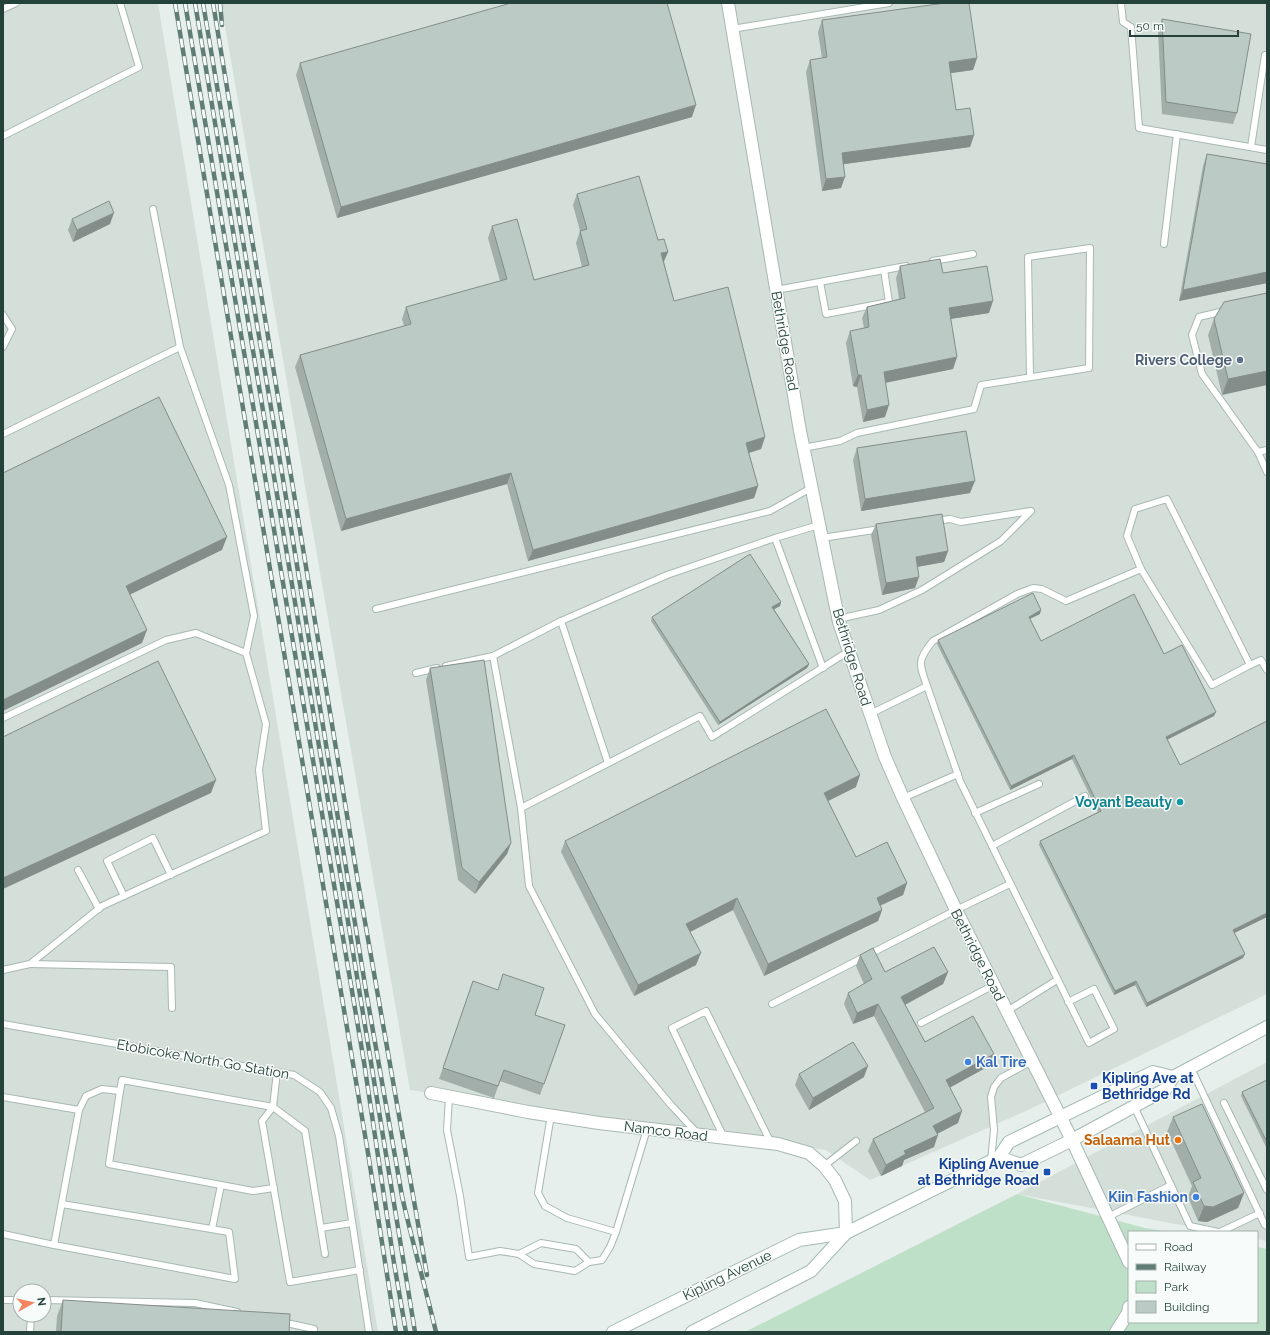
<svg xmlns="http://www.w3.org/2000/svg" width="1270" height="1335" font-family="Raleway,sans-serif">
	<rect width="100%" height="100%" fill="#e6efeb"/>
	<g fill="#d4dfda" fill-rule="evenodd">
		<path d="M3,3H158L378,1332H3ZM20,1291H44V1315H20Z"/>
		<polygon points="221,3 1267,3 1267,994 1028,1110 870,1180 826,1150 410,1090"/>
		<polygon points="1267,1062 1267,1241 1257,1239 1257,1232 1218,1232 1017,1194"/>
	</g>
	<polygon fill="#bfe0c8" points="1017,1194 1145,1228 1170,1232 1129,1232 1129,1322 1257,1322 1257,1247 1267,1249 1267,1332 745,1332"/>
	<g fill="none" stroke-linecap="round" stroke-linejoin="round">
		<g stroke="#a8b8b2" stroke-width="8">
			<g id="service">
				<polyline points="1121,3 1123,22 1131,27 1139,128 1267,150"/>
				<polyline points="3,9 16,3"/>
				<polyline points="732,29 889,3"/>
				<polyline points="3,136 139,67 120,3"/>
				<polyline points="1251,147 1265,55"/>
				<polyline points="153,209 180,347"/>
				<polyline points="1164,244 1177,134"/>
				<polyline points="933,261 973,254"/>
				<polyline points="820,282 826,314 889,302 884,270"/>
				<polyline points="776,290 906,266"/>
				<polyline points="1224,311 1199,317 1192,335 1202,374 1258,452 1267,472"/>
				<polyline points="3,315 12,329 3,347"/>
				<polyline points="3,434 180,347 229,485 254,616 246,653"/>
				<polyline points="803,448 840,441 857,433 974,409 981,385 1089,368 1090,248 1028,257 1030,377"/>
				<polyline points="1258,452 1267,450"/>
				<polyline points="819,525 775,538 667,575 561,621 493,656 521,808 700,716 712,737 849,651"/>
				<polyline points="775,538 823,668"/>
				<polyline points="822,538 880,529"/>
				<polyline points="1141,569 1212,685 1250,665"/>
				<polyline points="376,609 770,511 811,488"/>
				<polyline points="838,619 879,610 922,590 1001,541 1031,511 961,522 950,519 935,521"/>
				<polyline points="561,621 608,763"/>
				<polyline points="446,666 493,656"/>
				<polyline points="416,673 437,668"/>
				<path d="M927,686C919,664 917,660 933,641L1017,594L1033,588L1042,589L1066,601L1141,569L1127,536L1135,509L1167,499L1250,665L1261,660L1267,670"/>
				<polyline points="870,714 927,686 960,781 1089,1043 1114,1029 1094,989 1068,1002"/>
				<polyline points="3,718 166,640 196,633 246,653 266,724 259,770 266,831 102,906 30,964 3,970"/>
				<polyline points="903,798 958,774"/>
				<polyline points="521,808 529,886 595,1014 671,1105 698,1134"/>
				<polyline points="975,813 1039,784"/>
				<polyline points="992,846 1085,796"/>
				<polyline points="78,870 99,909"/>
				<polyline points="124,896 107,861 153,838 171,875"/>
				<polyline points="30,964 171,967 172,1008"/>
				<polyline points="772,1004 956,910 1010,884"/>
				<polyline points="1007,1011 1057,980"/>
				<polyline points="921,1023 994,985"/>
				<polyline points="3,1024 294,1075 320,1092 331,1108 339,1136 369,1332"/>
				<polyline points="1191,1068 1262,1219 1265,1225 1267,1226"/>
				<polyline points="277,1072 273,1107 262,1121 290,1282 360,1270"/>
				<polyline points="120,1091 109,1164 253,1191 274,1188"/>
				<polyline points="3,1097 79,1110 86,1096 102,1089 120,1091 122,1080 273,1107 305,1131 325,1254"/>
				<polyline points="449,1097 447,1130 460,1196 469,1257 500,1251 519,1254 541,1243 576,1249 589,1262 602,1260 610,1247 616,1232 647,1129"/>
				<polyline points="1224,1103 1267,1190"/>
				<polyline points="1134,1106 1190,1226 1218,1232"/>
				<polyline points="551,1115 538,1193 545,1206 567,1218 616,1232"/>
				<polyline points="724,1138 672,1028 706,1011 771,1143"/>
				<polyline points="991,1161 994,1130 991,1097 994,1087 1001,1078 1032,1061"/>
				<polyline points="824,1166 856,1141"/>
				<polyline points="1108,1217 1171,1185"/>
				<polyline points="321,1228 352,1223"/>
				<polyline points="212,1229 221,1185"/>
				<polyline points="1220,1232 1260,1213"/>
				<polyline points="3,1234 54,1245 79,1110"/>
				<polyline points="54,1245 235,1279 229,1232 62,1204"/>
				<polyline points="519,1254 534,1264 575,1271 589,1262"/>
				<polyline points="3,1300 20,1300"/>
				<polyline points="44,1300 195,1303 237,1312"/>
				<polyline points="282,1322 314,1329 314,1332"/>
				<polyline points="30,1332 31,1315"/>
			</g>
		</g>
		<g stroke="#a8b8b2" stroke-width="14">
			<g id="minor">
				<polyline points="728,3 800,431 839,622 885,757 903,798 956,910 1072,1140 1129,1262"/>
				<polyline points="431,1093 528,1112 599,1123 778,1144 809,1153 824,1166 835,1180 845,1201 846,1233"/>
				<polyline points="1116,1332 1128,1313 1129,1307"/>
			</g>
		</g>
		<g stroke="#a4bbb3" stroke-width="14">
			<g id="secondary">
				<polyline points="999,1157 1021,1165 1072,1140 1166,1089 1173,1077 1267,1027"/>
				<polyline points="613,1332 799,1240 846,1233 999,1157 1009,1142 1153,1072 1173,1077"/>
				<polyline points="692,1332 811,1271 846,1233"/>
			</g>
		</g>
		<use href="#service" stroke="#fff" stroke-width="6"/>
		<use href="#minor" stroke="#fff" stroke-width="12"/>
		<use href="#secondary" stroke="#fff" stroke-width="12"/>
		<g stroke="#5f7d75" stroke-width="4.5">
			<g id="rail">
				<polyline points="175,3 368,1153 396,1332"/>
				<polyline points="185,3 364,1062 394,1263 406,1332"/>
				<polyline points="195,3 336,848 415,1332"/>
				<path d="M203,3L282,473L366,991L402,1196C412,1241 425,1286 436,1332"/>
				<polyline points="213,3 358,882 427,1275"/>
				<polyline points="220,3 222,25"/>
			</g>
		</g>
		<use href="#rail" stroke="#f7fbf9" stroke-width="3" stroke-dasharray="9" stroke-linecap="butt"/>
	</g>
	<g fill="#a1aea9">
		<polygon points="1162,19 1237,113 1233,124 1162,114 1158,31"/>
		<polygon points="822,20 977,58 973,70 950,73 956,110 974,135 970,147 843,164 841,188 822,191 806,72 810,60 822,58 818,32"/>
		<polygon points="300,63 692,117 337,218 296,75"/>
		<polygon points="1207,154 1267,164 1267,283 1179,301 1203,166"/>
		<polygon points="577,194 658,240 668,252 664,262 674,301 765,437 761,449 749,453 758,486 754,498 528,561 507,484 341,531 295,367 300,355 404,326 402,319 406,307 500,281 488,238 492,226 534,280 582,267 576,243 580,231 573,205"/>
		<polygon points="72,219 110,224 73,242 68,230"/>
		<polygon points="900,266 943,273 989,313 950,319 957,357 953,369 885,382 885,417 863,422 857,387 853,386 846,343 850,331 864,328 862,318 867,307 899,299 896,278"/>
		<polygon points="1267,293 1222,395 1208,335 1214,319"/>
		<polygon points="857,448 970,493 861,511 853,460"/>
		<polygon points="876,524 948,551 944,562 917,567 915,588 882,595 871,535"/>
		<polygon points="781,602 780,606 774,609 809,664 807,668 718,725 651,621 652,617"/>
		<polygon points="1040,614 1030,619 1041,641 1164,654 1214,716 1167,740 1180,765 1267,721 1267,917 1234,933 1243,958 1146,1007 1135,985 1114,995 1039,845 1040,841 1098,812 1072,759 1010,790 937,644 938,640"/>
		<polygon points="430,668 511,843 507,854 475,894 458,880 426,680"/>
		<polygon points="856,787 828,801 856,857 907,883 903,895 880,906 882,910 878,921 764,976 733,910 690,932 696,965 634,996 561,852 565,841"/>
		<polygon points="860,955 885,972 948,972 943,984 905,1005 925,1042 994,1054 989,1066 950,1087 958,1123 937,1134 934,1147 904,1160 902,1166 881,1176 868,1151 873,1139 925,1112 874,1016 853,1024 844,1004 848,993 864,984 856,966"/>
		<polygon points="473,981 535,1015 565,1025 540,1095 500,1081 494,1098 439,1079"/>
		<polygon points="799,1074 864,1077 809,1110 795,1085"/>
		<polygon points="1267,1080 1267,1149 1241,1096 1242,1092"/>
		<polygon points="1173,1117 1244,1193 1238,1208 1207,1222 1198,1221 1188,1197 1192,1186 1167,1132"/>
		<polygon points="63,1300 289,1332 56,1332 57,1316"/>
	</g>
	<g fill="#838d89">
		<polygon points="977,58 973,70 945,74 949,62"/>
		<polygon points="696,105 692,117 337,218 341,207"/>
		<polygon points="974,135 970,147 838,165 842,153"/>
		<polygon points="845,177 841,188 822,191 826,179"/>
		<polygon points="114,213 110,224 73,242 77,230"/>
		<polygon points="668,252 663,263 661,253"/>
		<polygon points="1267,272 1267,283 1179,301 1183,290"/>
		<polygon points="993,301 989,313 944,320 949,308"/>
		<polygon points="957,357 953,369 880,384 884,372"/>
		<polygon points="1267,371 1267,385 1222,395 1228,379"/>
		<polygon points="858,375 861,375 857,387 853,386"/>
		<polygon points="889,405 885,417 863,422 867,410"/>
		<polygon points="765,437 761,449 742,455 746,443"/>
		<polygon points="511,473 507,484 341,531 346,519"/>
		<polygon points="975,481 970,493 861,511 865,499"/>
		<polygon points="758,486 754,498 528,561 533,550"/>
		<polygon points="227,537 222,550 121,599 126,586"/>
		<polygon points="948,551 944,562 911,568 916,557"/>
		<polygon points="919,577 915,588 882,595 886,583"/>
		<polygon points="781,602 780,606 771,611 772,607"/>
		<polygon points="1041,610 1040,614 1027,620 1029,617"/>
		<polygon points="147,630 142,643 3,711 3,700"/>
		<polygon points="809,664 807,668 718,725 720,722"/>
		<polygon points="1216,712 1214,716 1164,741 1166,737"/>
		<polygon points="1074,755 1072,759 1010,790 1011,786"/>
		<polygon points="860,775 856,787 820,805 824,793"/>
		<polygon points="216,780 211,793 3,889 3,878"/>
		<polygon points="511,843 507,854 475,894 479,882"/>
		<polygon points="907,883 903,895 872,909 877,898"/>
		<polygon points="737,898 733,910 682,936 686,924"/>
		<polygon points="882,910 878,921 764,976 768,964"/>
		<polygon points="1267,913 1267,917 1232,934 1233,930"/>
		<polygon points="701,953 696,965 634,996 638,985"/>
		<polygon points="1245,954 1243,958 1146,1007 1147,1003"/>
		<polygon points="948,972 943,984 897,1009 901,997"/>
		<polygon points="1136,981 1135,985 1114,995 1115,991"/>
		<polygon points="878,1004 874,1016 853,1024 857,1013"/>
		<polygon points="994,1054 989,1066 942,1092 946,1080"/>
		<polygon points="868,1066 864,1077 809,1110 813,1098"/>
		<polygon points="962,1111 958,1123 929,1138 933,1126"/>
		<polygon points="938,1135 934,1147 904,1160 902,1166 881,1176 886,1165 904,1151"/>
		<polygon points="1244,1193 1238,1208 1207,1222 1198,1221 1204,1206"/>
	</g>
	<g fill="#bbcac4" stroke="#838d89">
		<polygon points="511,3 667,3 696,105 341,207 300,63"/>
		<polygon points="945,3 969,3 977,58 949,62 956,110 970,108 974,135 842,153 845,177 826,179 810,60 827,57 822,20"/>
		<polygon points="1162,19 1251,34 1237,113 1166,102"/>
		<polygon points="1207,154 1267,164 1267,272 1183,290"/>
		<polygon points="639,176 658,240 664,239 668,252 661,253 674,301 728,287 765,437 746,443 758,486 533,550 511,473 346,519 300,355 411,324 406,307 507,279 492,226 517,219 534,280 589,265 580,231 587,229 577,194"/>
		<polygon points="109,201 114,213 77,230 72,219"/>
		<polygon points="940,259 943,273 987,266 993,301 949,308 957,357 884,372 889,405 867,410 861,375 858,375 850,331 869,327 867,307 905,298 900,266"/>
		<polygon points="1267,293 1267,371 1228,379 1214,319 1224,302"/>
		<polygon points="159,397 227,537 126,586 147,630 3,700 3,473"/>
		<polygon points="966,431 975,481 865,499 857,448"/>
		<polygon points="942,514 948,551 916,557 919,577 886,583 876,524"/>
		<polygon points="750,554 781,602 772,607 809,664 720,722 652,617"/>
		<polygon points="1033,593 1041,610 1029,617 1041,641 1134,594 1164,654 1182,645 1216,712 1166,737 1180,765 1267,721 1267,913 1233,930 1245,954 1147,1003 1136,981 1115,991 1040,841 1101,811 1074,755 1011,786 938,640"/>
		<polygon points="484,660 511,843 479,882 462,868 430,668"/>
		<polygon points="158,661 216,780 3,878 3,737"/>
		<polygon points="826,709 860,775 824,793 856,857 887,842 907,883 877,898 882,910 768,964 737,898 686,924 701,953 638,985 565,841"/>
		<polygon points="934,947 948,972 901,997 925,1042 973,1016 994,1054 946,1080 962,1111 933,1126 938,1135 904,1151 906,1154 886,1165 873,1139 934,1108 878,1004 857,1013 848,993 872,979 860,955 873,948 885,972"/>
		<polygon points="503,974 544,988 535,1015 565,1025 544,1084 504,1070 498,1086 443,1068 473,981 498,990"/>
		<polygon points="853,1042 868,1066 813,1098 799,1074"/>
		<polygon points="1267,1080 1267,1142 1242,1092"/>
		<polygon points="1202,1104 1244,1193 1213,1207 1204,1206 1193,1182 1201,1178 1173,1117"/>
		<polygon points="63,1300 290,1314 289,1332 61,1332"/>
	</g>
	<circle fill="#5c6f8a" stroke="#f7fbf9" stroke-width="1.5" cx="1240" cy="360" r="4"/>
	<circle fill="#0f9aa8" stroke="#f7fbf9" stroke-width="1.5" cx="1180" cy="802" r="4"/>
	<g fill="#3f7fe0" stroke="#f7fbf9" stroke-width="1.5">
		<circle cx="968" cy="1062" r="4"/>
		<circle cx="1196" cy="1197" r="4"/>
	</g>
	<g fill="#1a4fb4" stroke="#f7fbf9" stroke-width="1.5">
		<rect x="1090" y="1082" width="8" height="8" rx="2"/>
		<rect x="1043" y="1168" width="8" height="8" rx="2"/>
	</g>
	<circle fill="#e8710a" stroke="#f7fbf9" stroke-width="1.5" cx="1178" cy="1140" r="4"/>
	<g text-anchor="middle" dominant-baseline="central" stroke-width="3" stroke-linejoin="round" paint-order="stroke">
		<g font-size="14" fill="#24423a" stroke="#f7fbf9">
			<text transform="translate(785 341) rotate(80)">Bethridge Road</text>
			<text transform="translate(852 657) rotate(73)">Bethridge Road</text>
			<text transform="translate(978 955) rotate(63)">Bethridge Road</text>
			<text transform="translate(203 1059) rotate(10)">Etobicoke North Go Station</text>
			<text transform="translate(666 1131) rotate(7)">Namco Road</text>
			<text transform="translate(727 1275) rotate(-26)">Kipling Avenue</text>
		</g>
		<g font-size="14" font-weight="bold" fill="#4e5e75" stroke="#f7fbf9" text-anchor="end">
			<text x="1232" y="360">Rivers College</text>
		</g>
		<g font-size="14" font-weight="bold" fill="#0d838f" stroke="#f7fbf9" text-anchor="end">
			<text x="1172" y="802">Voyant Beauty</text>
		</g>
		<g font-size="14" font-weight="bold" fill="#366cbe" stroke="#f7fbf9" text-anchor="start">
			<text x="976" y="1062">Kal Tire</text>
			<text x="1188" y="1197" text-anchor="end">Kiin Fashion</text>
		</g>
		<g font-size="14" font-weight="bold" fill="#164399" stroke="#f7fbf9" text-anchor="start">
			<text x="1102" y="1078">Kipling Ave at<tspan x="1102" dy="16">Bethridge Rd</tspan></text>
			<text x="1039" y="1164" text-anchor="end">Kipling Avenue<tspan x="1039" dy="16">at Bethridge Road</tspan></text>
		</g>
		<g font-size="14" font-weight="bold" fill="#c56008" stroke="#f7fbf9" text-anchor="end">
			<text x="1170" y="1140">Salaama Hut</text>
		</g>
	</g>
	<rect width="1270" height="1335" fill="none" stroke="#24423a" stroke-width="8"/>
	<rect x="1128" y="1231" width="130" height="92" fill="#f7fbf9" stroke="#a3b1ad"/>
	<rect x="1136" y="1244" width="20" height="6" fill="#ffffff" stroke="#a3b1ad"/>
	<text x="1164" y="1251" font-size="12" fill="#24423a">Road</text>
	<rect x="1136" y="1264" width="20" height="6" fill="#5f7d75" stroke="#a3b1ad"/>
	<text x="1164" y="1271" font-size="12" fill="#24423a">Railway</text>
	<rect x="1136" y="1281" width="20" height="12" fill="#bfe0c8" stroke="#a3b1ad"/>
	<text x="1164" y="1291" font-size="12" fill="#24423a">Park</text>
	<rect x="1136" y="1301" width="20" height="12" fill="#bbcac4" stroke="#a3b1ad"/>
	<text x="1164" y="1311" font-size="12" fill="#24423a">Building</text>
	<g transform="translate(32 1303) rotate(82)"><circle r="19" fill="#f7fbf9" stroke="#a3b1ad"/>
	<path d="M0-3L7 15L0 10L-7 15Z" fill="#f4845f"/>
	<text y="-6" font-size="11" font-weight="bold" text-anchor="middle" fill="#24423a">N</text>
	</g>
	<path d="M1130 30v6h108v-6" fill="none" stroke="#24423a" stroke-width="2"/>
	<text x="1136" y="30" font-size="12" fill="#24423a" stroke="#f7fbf9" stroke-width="3" paint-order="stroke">50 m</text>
</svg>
